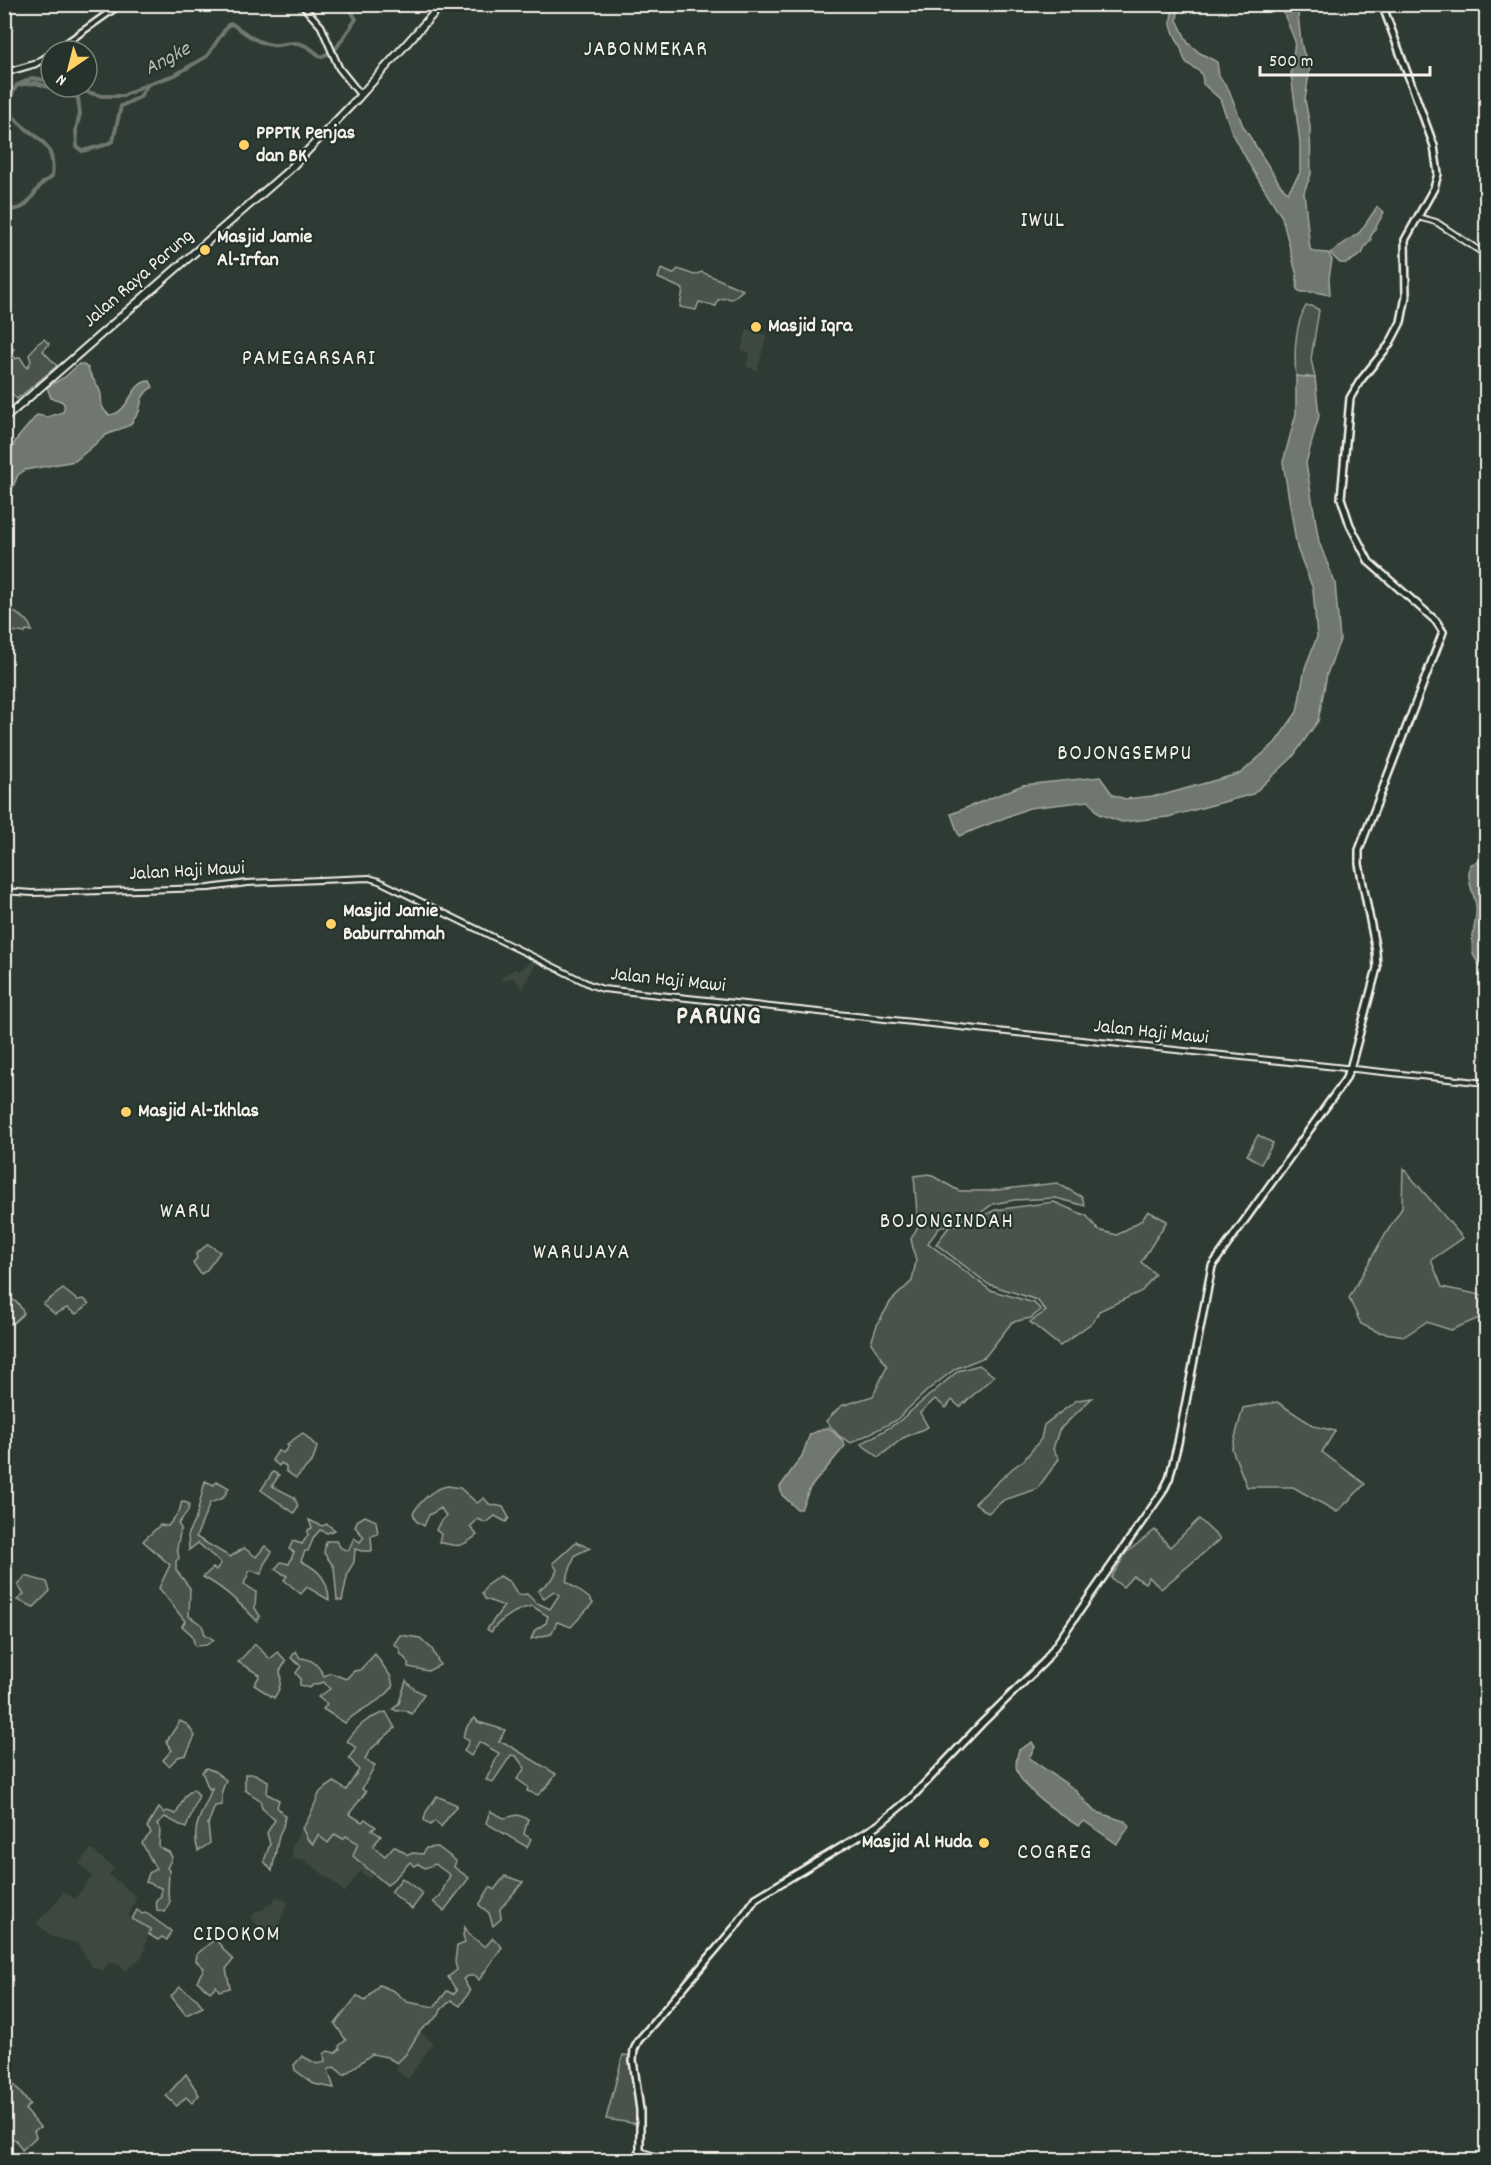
<svg xmlns="http://www.w3.org/2000/svg" width="1491" height="2165" font-family="Dekko,sans-serif">
	<rect width="100%" height="100%" fill="#2e3b34"/>
	<filter id="ink" filterUnits="userSpaceOnUse"><feTurbulence type="fractalNoise" baseFrequency=".0167" numOctaves="2"/><feDisplacementMap in="SourceGraphic" scale="12" xChannelSelector="R" yChannelSelector="G"/><feConvolveMatrix kernelMatrix="1 2 1 2 8 2 1 2 1" color-interpolation-filters="sRGB"/></filter>
	<g filter="url(#ink)">
		<g fill="#3c4841">
			<polygon points="747,329 767,335 757,371 746,366 750,353 741,350"/>
			<polygon points="533,959 537,961 524,986 524,990 513,978 503,981 501,977 515,969 519,971"/>
			<polygon points="302,1828 303,1833 318,1835 334,1834 345,1836 358,1844 353,1856 375,1874 369,1879 360,1871 345,1893 332,1881 303,1859 292,1860 292,1847"/>
			<polygon points="91,1849 114,1868 109,1875 137,1897 128,1917 151,1930 148,1934 143,1956 125,1971 119,1965 109,1962 102,1971 91,1966 77,1943 52,1937 36,1923 56,1903 64,1891 75,1899 92,1876 79,1863"/>
			<polygon points="276,1896 288,1902 277,1929 269,1937 251,1918 256,1911 263,1910 268,1904 272,1903"/>
			<polygon points="420,2031 433,2043 408,2079 395,2069"/>
		</g>
		<g fill="#48524c" stroke="#9ea29a" stroke-width="1.5">
			<polygon points="661,269 673,274 678,269 694,275 702,272 743,290 732,299 726,298 718,300 716,306 699,302 696,310 680,307 683,289 658,278"/>
			<path d="M1306,306H1312L1319,310L1311,359L1315,378L1296,376C1294,353 1294,327 1306,306Z"/>
			<polygon points="4,339 14,349 11,353 16,359 20,357 27,368 31,361 29,355 36,345 44,339 49,344 43,351 57,366 17,399 5,387"/>
			<polygon points="5,606 28,621 32,631 26,630 25,633 5,630"/>
			<polygon points="1258,1135 1273,1143 1261,1164 1247,1155"/>
			<polygon points="1403,1168 1463,1238 1431,1260 1442,1287 1486,1296 1486,1310 1484,1316 1451,1330 1426,1322 1405,1336 1378,1332 1361,1324 1349,1298 1380,1243 1402,1208"/>
			<polygon points="929,1174 959,1191 988,1191 1057,1183 1082,1197 1085,1206 1056,1198 1014,1200 993,1204 977,1215 939,1228 928,1243 990,1290 1034,1303 1041,1310 1031,1318 1012,1322 985,1357 955,1369 929,1389 895,1421 851,1443 839,1436 826,1421 841,1406 873,1396 887,1366 871,1343 877,1325 891,1301 912,1281 916,1261 911,1239 918,1226 914,1176"/>
			<polygon points="1054,1202 1087,1216 1098,1230 1117,1235 1142,1220 1148,1211 1167,1221 1141,1262 1155,1274 1142,1291 1099,1311 1094,1321 1060,1346 1030,1322 1046,1311 1037,1300 988,1284 936,1244 949,1227 970,1222 995,1210"/>
			<polygon points="208,1244 220,1252 206,1271 201,1274 193,1263 197,1258 196,1254"/>
			<polygon points="63,1289 77,1300 84,1299 89,1304 76,1314 67,1308 55,1314 43,1304"/>
			<polygon points="5,1295 18,1303 24,1313 13,1323 5,1325"/>
			<polygon points="979,1365 994,1376 960,1407 952,1400 946,1408 935,1399 920,1413 928,1427 903,1438 879,1457 861,1444 897,1423 958,1371"/>
			<polygon points="1092,1398 1059,1430 1053,1449 1059,1459 1037,1489 1004,1500 988,1513 975,1503 1013,1468 1024,1460 1041,1439 1044,1425 1077,1400"/>
			<polygon points="1277,1402 1314,1426 1335,1431 1322,1452 1365,1484 1337,1512 1293,1487 1247,1487 1232,1449 1243,1408"/>
			<polygon points="303,1433 317,1447 313,1460 296,1478 286,1471 286,1466 281,1463 279,1466 272,1460 278,1451 283,1453 289,1446 287,1444"/>
			<polygon points="273,1472 279,1475 272,1486 294,1497 298,1506 294,1513 261,1490"/>
			<path d="M205,1481L214,1485L217,1481L229,1488L223,1498L210,1503L196,1537L230,1557L244,1548L256,1557L265,1546L272,1552L264,1564L261,1574L250,1570L244,1584L256,1592L255,1608L260,1616L257,1621C241,1604 223,1587 203,1577L213,1568L216,1570L221,1563L198,1543L189,1550L188,1533L196,1518Z"/>
			<path d="M448,1486L460,1488L477,1503L484,1498L489,1504L503,1507L509,1518L506,1522L495,1516L486,1523L478,1519L470,1527L477,1535C462,1548 457,1547 439,1542L441,1534L436,1530L440,1522L446,1516L441,1508L429,1515L424,1526L416,1521L413,1513C421,1501 433,1488 448,1486Z"/>
			<polygon points="182,1501 189,1504 188,1511 178,1524 181,1528 177,1548 179,1558 176,1561 176,1570 190,1588 189,1616 202,1625 205,1634 214,1640 206,1645 195,1646 192,1635 182,1626 185,1621 159,1588 170,1565 143,1541 160,1525 168,1526 179,1512"/>
			<polygon points="365,1516 376,1521 378,1534 371,1536 372,1551 362,1551 355,1549 354,1562 348,1572 342,1601 337,1600 334,1567 324,1553 326,1541 336,1541 341,1548 348,1551 354,1538 360,1542 364,1537 355,1527 357,1521"/>
			<polygon points="1199,1519 1220,1539 1161,1589 1149,1577 1145,1583 1133,1576 1123,1587 1111,1578 1126,1553 1155,1530 1170,1547"/>
			<path d="M309,1520L322,1526L327,1524L335,1530L327,1533L320,1530L314,1537L308,1551H305L301,1561C319,1570 328,1579 329,1600L307,1587L301,1594L284,1580L287,1576L275,1569L281,1562L289,1564L294,1552L289,1549L293,1541L302,1544L308,1535V1530L312,1528Z"/>
			<path d="M576,1542L590,1548L575,1555L566,1581L589,1598L593,1603L571,1627L557,1622L551,1634L531,1639L535,1630L546,1623L548,1616L532,1606C517,1609 500,1619 491,1632L487,1629L504,1606L485,1599L482,1593L487,1585L500,1576L510,1582L518,1595L527,1594L535,1602L550,1609L559,1595L554,1591L544,1598L538,1591L553,1578L557,1570L553,1563Z"/>
			<polygon points="25,1576 47,1582 50,1591 34,1607 17,1600 24,1594 18,1586"/>
			<polygon points="400,1635 420,1638 432,1649 440,1665 428,1671 408,1667 408,1662 400,1653 400,1649 394,1644"/>
			<path d="M255,1644L270,1659L278,1652L286,1661L280,1671C282,1682 280,1689 274,1698L254,1685L260,1675L238,1662Z"/>
			<path d="M296,1651L300,1658C313,1659 318,1665 324,1676L331,1673L346,1679L354,1671L360,1670L375,1654L391,1677L393,1687C381,1703 359,1708 345,1723L323,1709L327,1704L318,1697L330,1689L324,1682L313,1685L309,1688L300,1685V1678L296,1673L301,1666L291,1658Z"/>
			<polygon points="406,1681 414,1689 424,1694 412,1714 404,1710 397,1711 393,1709 399,1703"/>
			<path d="M386,1712L395,1728L369,1751L365,1760L375,1765L362,1789L366,1792L349,1814L362,1822L365,1819L376,1827L372,1830L381,1836L373,1846L385,1856L394,1846L408,1855L413,1853L423,1854L426,1848L438,1847L456,1861L454,1867L469,1878L444,1911L433,1902L440,1896L450,1875L435,1864L425,1868L418,1864L415,1866L410,1862L397,1876L387,1885L353,1856L358,1843L346,1836L343,1839L335,1834L328,1843L318,1835L313,1844L308,1840L302,1828C308,1824 315,1802 319,1794C321,1789 330,1786 334,1782L346,1790L359,1770L349,1758L356,1748L347,1741C360,1724 365,1719 386,1712Z"/>
			<polygon points="475,1718 478,1722 505,1730 499,1742 505,1743 556,1774 550,1783 538,1795 527,1791 528,1787 517,1779 525,1768 516,1756 511,1755 493,1782 486,1780 499,1753 479,1742 471,1756 464,1751 469,1741 463,1736 468,1725"/>
			<polygon points="180,1721 188,1725 195,1736 186,1755 178,1757 169,1766 163,1760 172,1750 166,1742"/>
			<path d="M206,1768L214,1771L226,1780L222,1791V1805L215,1806L208,1824L210,1843L198,1851C190,1824 205,1811 212,1788L209,1789L202,1772Z"/>
			<polygon points="245,1774 255,1774 268,1781 267,1794 279,1800 277,1807 285,1816 283,1827 279,1835 272,1871 264,1861 270,1844 267,1833 275,1820 262,1808 260,1800 245,1790"/>
			<polygon points="193,1789 199,1795 186,1828 165,1817 157,1824 160,1828 159,1847 169,1852 172,1857 167,1868 169,1870 168,1894 170,1901 165,1912 157,1910 156,1900 161,1896 161,1888 146,1882 149,1873 156,1869 142,1843 151,1833 147,1827 159,1808 164,1813 167,1811 176,1814 185,1796"/>
			<polygon points="437,1796 457,1805 441,1827 435,1821 430,1825 424,1820 426,1812"/>
			<polygon points="490,1811 504,1818 518,1815 528,1819 524,1834 531,1839 527,1847 486,1823"/>
			<polygon points="505,1876 523,1882 500,1909 501,1919 493,1926 489,1913 479,1905 490,1887 494,1890"/>
			<polygon points="402,1878 423,1894 412,1909 391,1892"/>
			<polygon points="137,1910 142,1914 146,1913 171,1931 167,1940 162,1937 158,1940 148,1934 151,1929 132,1919"/>
			<polygon points="465,1927 469,1934 485,1947 493,1938 502,1947 479,1980 476,1976 468,1976 463,1979 470,1991 460,2006 451,2000 441,2010 439,2015 420,2031 406,2054 397,2063 387,2057 372,2054 344,2075 334,2067 328,2070 334,2088 314,2084 295,2070 294,2065 302,2056 317,2064 325,2062 324,2054 328,2051 335,2053 340,2049 339,2046 346,2040 335,2024 357,1996 365,2001 379,1985 394,1991 407,2002 434,2007 447,1991 453,1994 457,1991 448,1977 457,1970 455,1962 457,1946 465,1943 463,1935"/>
			<polygon points="215,1939 233,1960 226,1969 230,1988 219,1991 216,1986 210,1992 197,1981 204,1968 196,1961 197,1954"/>
			<polygon points="180,1987 197,1999 203,2007 186,2015 171,1996"/>
			<polygon points="623,2055 631,2056 638,2124 606,2119"/>
			<polygon points="186,2074 199,2095 192,2103 186,2097 177,2106 166,2096"/>
			<polygon points="9,2078 30,2105 25,2109 40,2127 34,2131 36,2137 22,2150 16,2140 9,2137 8,2130 5,2129 5,2081"/>
		</g>
		<g fill="#6f7770" stroke="#a4a8a0" stroke-width="1.5">
			<path d="M1174,5H1179L1177,20L1188,43L1200,53L1217,62L1219,76L1229,90L1243,126L1281,186L1288,192L1300,173V142L1291,74L1295,41L1282,9L1283,5H1301L1298,15L1301,42L1303,51L1310,67L1305,100L1310,126L1311,174L1304,192L1310,249L1314,252L1328,253L1332,260L1329,277L1330,295L1315,292H1300L1297,289V276L1282,217L1252,169L1232,132L1220,99L1203,84C1203,68 1197,72 1187,63C1182,58 1183,51 1180,46C1171,27 1168,26 1174,5Z"/>
			<polygon points="1377,207 1384,212 1370,238 1371,240 1365,247 1362,254 1347,263 1340,263 1330,253 1360,232"/>
			<path d="M79,364H82L88,368C90,377 97,383 100,391C104,402 97,404 109,415C131,413 130,381 150,381L153,387L147,391L142,398L139,412L130,425L106,435L75,461L25,470L18,475L10,494L5,492V462L16,440L37,415L47,417L63,412C68,401 59,400 51,398L47,387L65,377Z"/>
			<polygon points="1296,376 1315,378 1319,416 1306,463 1319,542 1335,583 1340,640 1327,674 1318,721 1292,758 1253,794 1168,817 1122,822 1099,814 1089,801 1029,808 959,836 951,814 1023,785 1100,777 1113,795 1125,799 1163,795 1241,773 1275,743 1297,712 1305,668 1317,637 1313,589 1297,548 1283,462 1296,414"/>
			<path d="M1484,860L1486,861V972C1481,966 1475,961 1473,953C1469,938 1478,921 1476,906C1474,892 1465,878 1471,864Z"/>
			<polygon points="828,1427 842,1440 845,1446 810,1488 801,1509 797,1509 782,1495 780,1487 802,1456 810,1434"/>
			<path d="M1032,1742L1035,1747L1029,1758L1074,1789L1094,1811L1127,1822L1129,1827L1117,1844L1084,1821L1078,1826C1060,1813 1026,1793 1018,1773C1014,1766 1017,1756 1019,1750Z"/>
		</g>
		<g fill="none" stroke-linecap="round" stroke-linejoin="round">
			<g stroke="#6f7770" stroke-width="4">
				<polyline points="18,85 32,78 51,81"/>
				<polyline points="68,87 102,96 123,96 147,84"/>
				<path d="M4,210C29,210 27,202 40,186C43,182 48,180 52,176C58,131 17,138 7,103L17,85L36,83L71,94L78,98L80,114L76,129L77,147L82,151L105,145L113,141L121,106L140,97L148,84L175,75L207,56L228,25L232,24C245,33 257,43 273,45C280,46 286,43 292,43C304,42 313,50 321,57L335,50L356,19L347,4"/>
			</g>
			<g stroke="#f4f1e8" stroke-width="8">
				<g id="tertiary">
					<polyline points="1418,217 1436,222 1486,255"/>
					<polyline points="4,891 32,893 209,888 247,883 369,878 379,881 591,985 603,989 1486,1083"/>
					<polyline points="640,2151 667,2160"/>
				</g>
			</g>
			<g stroke="#f4f1e8" stroke-width="9">
				<g id="secondary">
					<polyline points="225,4 235,4"/>
					<polyline points="301,4 321,26 339,68 359,93"/>
					<polyline points="55,51 121,4"/>
					<polyline points="4,73 35,64 51,54"/>
				</g>
			</g>
			<g stroke="#f4f1e8" stroke-width="10">
				<polyline id="primary" points="640,2160 640,2110 633,2060 634,2050 638,2041 735,1927 756,1898 878,1825 912,1797 982,1723 1044,1662 1162,1493 1169,1479 1178,1443 1212,1266 1345,1080 1350,1069 1377,968 1376,951 1359,864 1359,850 1443,632 1436,621 1369,562 1350,525 1341,498 1350,398 1360,381 1389,345 1401,322 1406,296 1405,240 1434,188 1438,174 1434,146 1382,4"/>
			</g>
			<g stroke="#f4f1e8" stroke-width="10">
				<polyline id="trunk" points="4,419 289,170 358,98 442,4"/>
			</g>
			<use href="#tertiary" stroke="#26332d" stroke-width="4"/>
			<use href="#secondary" stroke="#26332d" stroke-width="4.5"/>
			<use href="#primary" stroke="#26332d" stroke-width="5"/>
			<use href="#trunk" stroke="#26332d" stroke-width="6"/>
		</g>
	</g>
	<g fill="#ffd166" stroke="#26332d" stroke-width="2">
		<circle cx="244" cy="145" r="6"/>
		<circle cx="205" cy="250" r="6"/>
		<circle cx="756" cy="327" r="6"/>
		<circle cx="331" cy="924" r="6"/>
		<circle cx="126" cy="1112" r="6"/>
		<circle cx="984" cy="1843" r="6"/>
	</g>
	<g text-anchor="middle" dominant-baseline="central" stroke-width="4.5" stroke-linejoin="round" paint-order="stroke">
		<g font-size="20" font-weight="bold" fill="#f4f1e8" stroke="#26332d" text-anchor="start">
			<text x="256" y="134">PPPTK Penjas<tspan x="256" dy="23">dan BK</tspan></text>
			<text x="217" y="238">Masjid Jamie<tspan x="217" dy="23">Al-Irfan</tspan></text>
			<text x="768" y="327">Masjid Iqra</text>
			<text x="343" y="912">Masjid Jamie<tspan x="343" dy="23">Baburrahmah</tspan></text>
			<text x="138" y="1112">Masjid Al-Ikhlas</text>
			<text x="972" y="1843" text-anchor="end">Masjid Al Huda</text>
		</g>
		<g font-size="20" fill="#f4f1e8" stroke="#26332d">
			<text transform="translate(139 279) rotate(-41)">Jalan Raya Parung</text>
			<text transform="translate(187 872) rotate(-3)">Jalan Haji Mawi</text>
			<text transform="translate(668 981) rotate(6)">Jalan Haji Mawi</text>
			<text transform="translate(1151 1033) rotate(6)">Jalan Haji Mawi</text>
		</g>
		<g font-size="21" font-style="italic" fill="#b8bab2" stroke="#26332d">
			<text transform="translate(168 60) rotate(-28)">Angke</text>
		</g>
		<g font-size="22" letter-spacing="1.5" fill="#f4f1e8" stroke="#26332d">
			<text x="646" y="50">JABONMEKAR</text>
			<text x="1043" y="221">IWUL</text>
			<text x="309" y="359">PAMEGARSARI</text>
			<text x="1125" y="754">BOJONGSEMPU</text>
			<text x="186" y="1212">WARU</text>
			<text x="947" y="1222">BOJONGINDAH</text>
			<text x="582" y="1253">WARUJAYA</text>
			<text x="1055" y="1853">COGREG</text>
			<text x="237" y="1935">CIDOKOM</text>
		</g>
		<g font-size="26" font-weight="bold" letter-spacing="1.5" fill="#f4f1e8" stroke="#26332d">
			<text x="719" y="1017">PARUNG</text>
		</g>
	</g>
	<rect width="1491" height="2165" fill="none" stroke="#26332d" stroke-width="24"/>
	<rect x="12" y="12" width="1467" height="2141" fill="none" stroke="#f4f1e8" stroke-width="2" filter="url(#ink)"/>
	<g transform="translate(69 69) rotate(215)"><circle r="28" fill="#26332d" stroke="#787f78" stroke-width="1.5"/>
	<path d="M0-4.5L10 22L0 15L-10 22Z" fill="#ffd166"/>
	<text y="-9" font-size="16" font-weight="bold" text-anchor="middle" fill="#f4f1e8">N</text>
	</g>
	<path d="M1260 66v9h170v-9" fill="none" stroke="#f4f1e8" stroke-width="3"/>
	<text x="1269" y="66" font-size="18" fill="#f4f1e8" stroke="#26332d" stroke-width="4.5" paint-order="stroke">500 m</text>
</svg>
